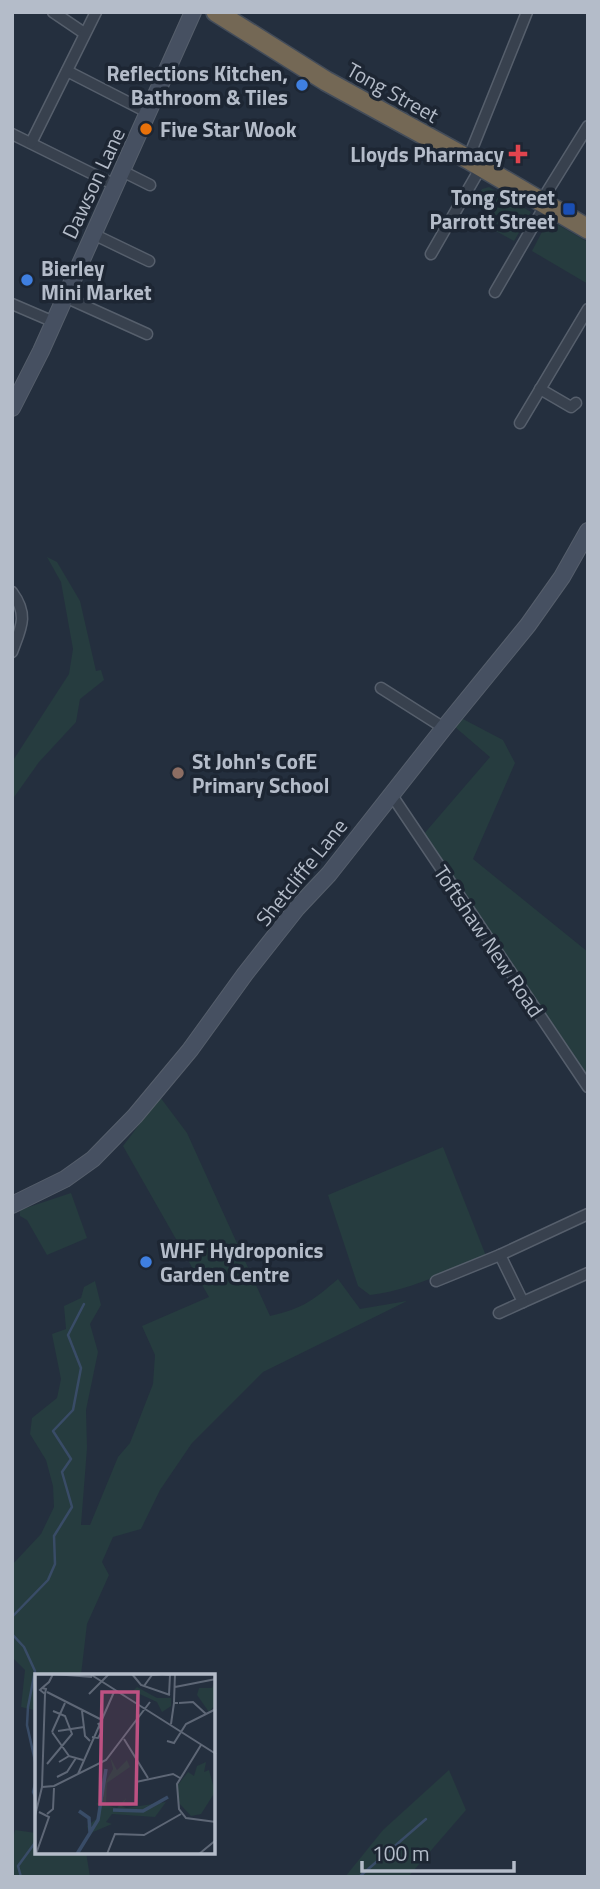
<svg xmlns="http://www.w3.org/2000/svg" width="600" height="1889" font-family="'Titillium Web',sans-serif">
	<rect width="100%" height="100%" fill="#242f3e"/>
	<g fill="#263c3f">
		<polygon points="489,187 531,212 514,241 483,224 490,206 477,197 482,189"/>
		<polygon points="551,222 555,223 588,242 588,284 532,251 544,228"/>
		<polygon points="47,557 57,562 80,601 96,671 101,670 104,680 80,699 76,722 39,762 12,800 12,762 69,674 73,649 61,582"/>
		<polygon points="463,719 503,740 515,763 473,859 588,952 588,1078 423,835 490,757 455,727"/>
		<path d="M160,1097L187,1133L270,1316C304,1308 312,1301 338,1279L360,1309L407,1301L263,1372L192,1443L160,1490L141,1529L113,1537L102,1562L109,1575L87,1624L81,1675H37V1722L34,1710L21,1707L25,1670L12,1657V1565L41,1534L54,1507L53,1486L46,1460L30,1434L32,1418L57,1398L61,1379L52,1334L66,1329L64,1306L81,1298L84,1287L95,1281L101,1305L90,1324L98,1352L86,1410L87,1448L81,1525H90L118,1457L130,1443L153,1384L155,1355L142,1326L209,1297L123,1146Z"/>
		<path d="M443,1147L486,1256C450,1270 409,1291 370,1295L358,1286L328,1195Z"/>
		<polygon points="71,1193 87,1238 47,1255 27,1220 20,1216 20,1210"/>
		<polygon points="449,1770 466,1810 408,1877 345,1877 383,1830"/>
		<polygon points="37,1809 37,1852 86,1852 90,1877 12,1877 12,1844 15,1830 36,1833"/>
	</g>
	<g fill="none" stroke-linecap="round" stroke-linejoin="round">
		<g stroke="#394c67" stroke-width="2.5">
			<polyline points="12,1617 48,1580 55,1564 54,1536 72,1507 62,1472 71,1459 53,1431 73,1410 81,1368 68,1335 84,1304"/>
			<polyline points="12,1634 24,1647 35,1671 28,1707 27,1725 37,1770"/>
			<polyline points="37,1776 33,1792 37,1801"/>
			<polyline points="21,1877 18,1866 37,1840"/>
			<polyline points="359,1877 426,1819"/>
		</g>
		<g stroke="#565f6c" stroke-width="13">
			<g id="street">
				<polyline points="53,12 84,33"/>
				<polyline points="67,71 149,113"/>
				<polyline points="12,134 115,185"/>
				<polyline points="31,143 96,12"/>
				<polyline points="468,159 527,12"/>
				<polyline points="122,171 150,185"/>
				<polyline points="93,234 149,261"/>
				<polyline points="431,254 481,167"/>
				<polyline points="495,292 546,204 547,192 588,126"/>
				<polyline points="65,297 147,334"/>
				<polyline points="12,304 54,322"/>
				<polyline points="540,389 571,407 576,403"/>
				<polyline points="520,423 588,309"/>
				<path d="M12,592C29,615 21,628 12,652"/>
				<polyline points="381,688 444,728"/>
				<polyline points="391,794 588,1087"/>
				<polyline points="500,1255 523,1302 588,1273"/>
				<polyline points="436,1281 500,1255 588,1214"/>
				<polyline points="499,1313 523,1302"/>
			</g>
		</g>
		<g stroke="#565f6c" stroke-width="18">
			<g id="secondary">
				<polyline points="12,408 41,351 193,12"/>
				<polyline points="12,1205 65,1179 93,1159 135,1116 190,1050 245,974 297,908 329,874 444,728 528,625 562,577 588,531"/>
			</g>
		</g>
		<g stroke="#434c59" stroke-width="22">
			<polyline id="highway" points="216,12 326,81 468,159 588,229"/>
		</g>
		<use href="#street" stroke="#38414e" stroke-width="10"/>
		<use href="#secondary" stroke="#465061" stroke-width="16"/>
		<use href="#highway" stroke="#746855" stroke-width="19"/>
	</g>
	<g fill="#3f7fe0" stroke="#1d2633" stroke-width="2.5">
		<circle cx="302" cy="85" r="7"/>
		<circle cx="27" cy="280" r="7"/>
		<circle cx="146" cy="1262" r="7"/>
	</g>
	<circle fill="#e8710a" stroke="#1d2633" stroke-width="2.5" cx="146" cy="129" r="7"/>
	<path fill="#e0444e" stroke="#1d2633" stroke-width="2.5" d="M514.5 143.5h7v7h7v7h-7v7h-7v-7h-7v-7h7z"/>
	<rect fill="#1a4fb4" stroke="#1d2633" stroke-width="2.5" x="562" y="202" width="14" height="14" rx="3.5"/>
	<circle fill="#8d6e63" stroke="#1d2633" stroke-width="2.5" cx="178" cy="773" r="7"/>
	<g text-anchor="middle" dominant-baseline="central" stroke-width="7" stroke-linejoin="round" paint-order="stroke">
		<g font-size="21" font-weight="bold" fill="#b4bcc9" stroke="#1d2633" text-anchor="start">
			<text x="288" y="73" text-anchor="end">Reflections Kitchen,<tspan x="288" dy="24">Bathroom &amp; Tiles</tspan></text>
			<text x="160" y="129">Five Star Wook</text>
			<text x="504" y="154" text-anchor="end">Lloyds Pharmacy</text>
			<text x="555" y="197" text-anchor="end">Tong Street<tspan x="555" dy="24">Parrott Street</tspan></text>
			<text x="41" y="268">Bierley<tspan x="41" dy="24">Mini Market</tspan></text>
			<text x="192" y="761">St John's CofE<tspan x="192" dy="24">Primary School</tspan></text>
			<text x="160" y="1250">WHF Hydroponics<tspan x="160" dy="24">Garden Centre</tspan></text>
		</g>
		<g font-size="21" fill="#b4bcc9" stroke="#1d2633">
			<text transform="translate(393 92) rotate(29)">Tong Street</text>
			<text transform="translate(93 183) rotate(-65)">Dawson Lane</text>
			<text transform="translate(301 872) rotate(-51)">Shetcliffe Lane</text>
			<text transform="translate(489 941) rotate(56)">Toftshaw New Road</text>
		</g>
	</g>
	<g transform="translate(35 1674)">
		<rect width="180" height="180" fill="#242f3e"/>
		<path d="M180,6V31L174,38L162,21L164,14H177ZM102,13L122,24H136V32L127,38L122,28L98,17ZM75,83L82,96L92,86L95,93L72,109L71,131L82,134L92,123L87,132L91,134L131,128L120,143L77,140L71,148L77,150L58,158L41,180L54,160L52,152L64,143L65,132L61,130L69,124L65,112L70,95L71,107L78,95ZM171,88L169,98L174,96L180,118L166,140L156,142L144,129L142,112L153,98L159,102L162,92Z" fill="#263c3f"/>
		<path fill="none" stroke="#394c67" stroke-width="3.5" d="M78,136L108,137L133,123M44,137L54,144L55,158M42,180L63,146L71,95"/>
		<path fill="none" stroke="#5e6776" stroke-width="2" d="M19,0L57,3M55,0L181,80M97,0L106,11L135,21M128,0L135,1L134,21M109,12L117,1L127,0M140,13L181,5M7,14L11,15L10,20L5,16L7,14L14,8L18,0M12,18L65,45M54,20L74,0M139,28L140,0M144,29L158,28L171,40M47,37L50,62L55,67M136,50L139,29H143M23,57L49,53M17,58L30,29M17,58L34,82M57,63L63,64L67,57L63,49M89,65L113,104M132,67L139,69L151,50L181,35M166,71L142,110L144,135L151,144L181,148M24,88L34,82L48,86M12,90L37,60L30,42L18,37M43,100L79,18M22,103L32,98L41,84M101,108L138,100L145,104M7,113L19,112L71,86L115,28M12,140L18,135L19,114M0,142L7,113L10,20M1,180L14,143L4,138M72,180L80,160L109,161L146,140M164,180L181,166"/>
		<path fill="#bd5182" fill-opacity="0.15" stroke="#bd5182" stroke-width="3.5" d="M67,18H103L101,130H65Z"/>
		<rect width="180" height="180" fill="none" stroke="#b4bcc9" stroke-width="3.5"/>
	</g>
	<rect width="600" height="1889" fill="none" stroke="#b4bcc9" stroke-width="28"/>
	<path d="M362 1861v10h152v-10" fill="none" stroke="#b4bcc9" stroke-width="3.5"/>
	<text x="372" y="1861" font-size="21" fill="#b4bcc9" stroke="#1d2633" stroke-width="5" paint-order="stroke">100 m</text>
</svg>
